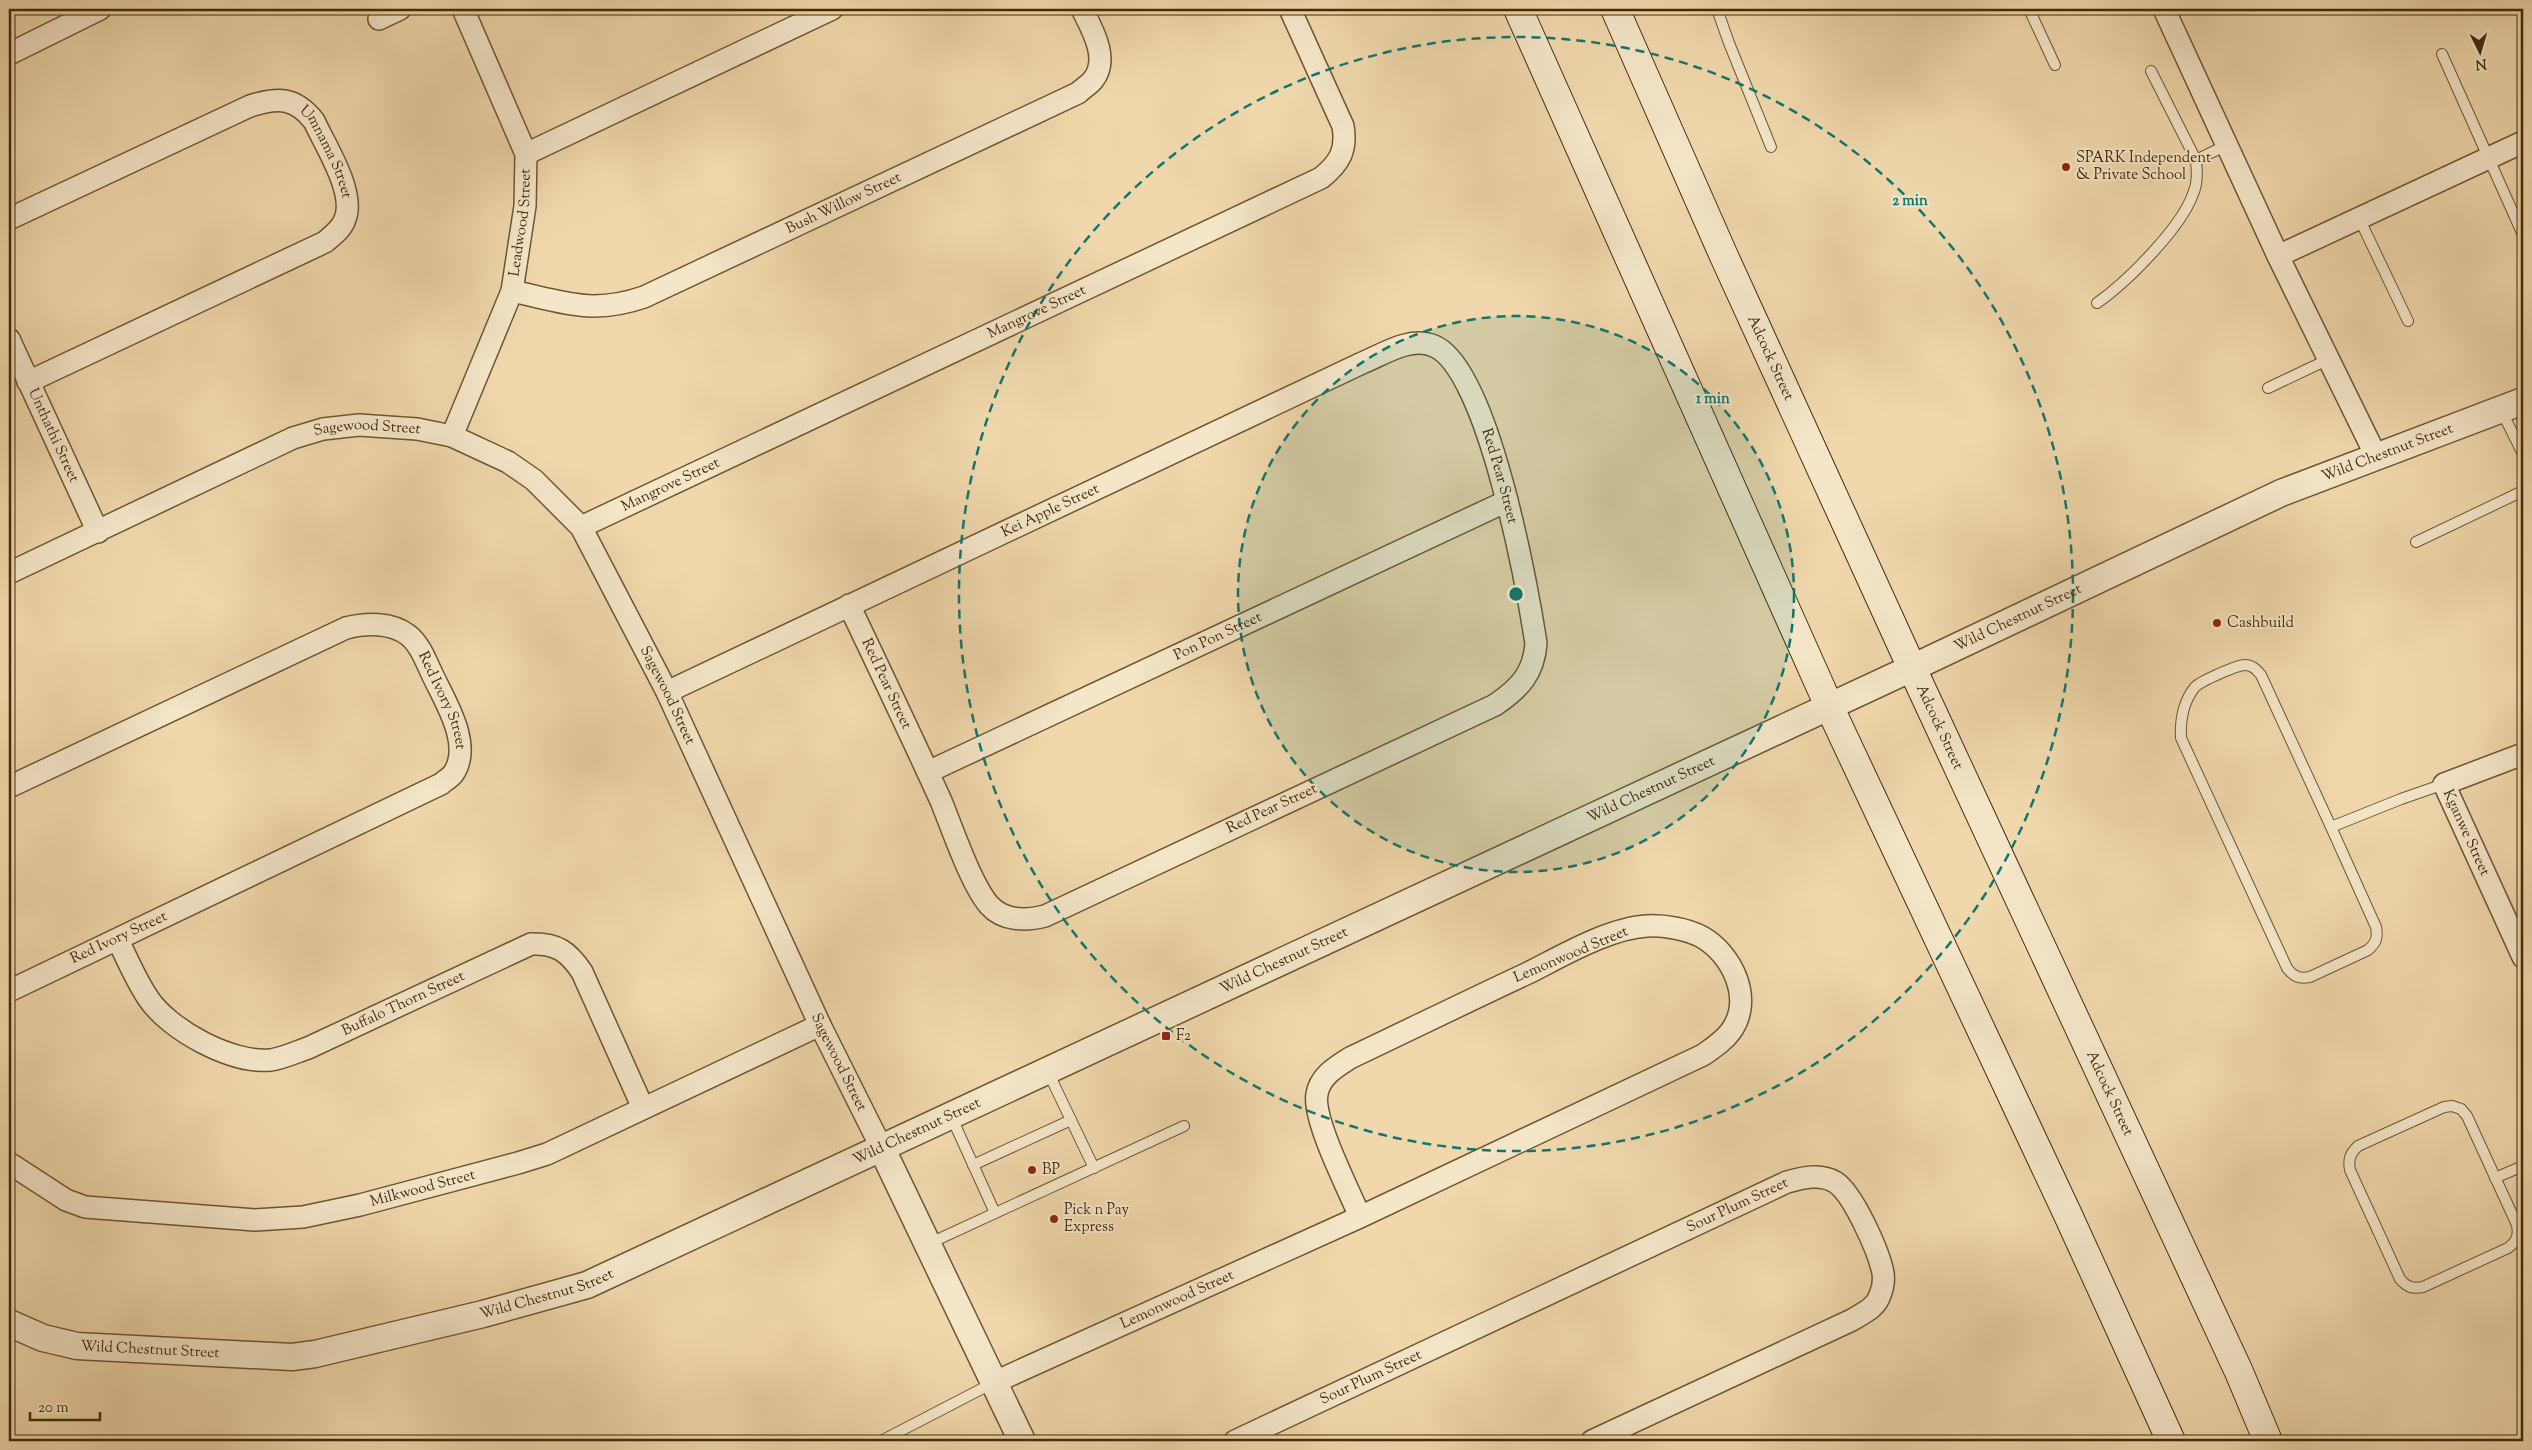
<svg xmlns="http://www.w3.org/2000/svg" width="2532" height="1450" font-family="'Sorts Mill Goudy',serif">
	<rect width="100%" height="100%" fill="#f0d8ac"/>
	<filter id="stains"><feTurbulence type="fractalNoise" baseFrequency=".004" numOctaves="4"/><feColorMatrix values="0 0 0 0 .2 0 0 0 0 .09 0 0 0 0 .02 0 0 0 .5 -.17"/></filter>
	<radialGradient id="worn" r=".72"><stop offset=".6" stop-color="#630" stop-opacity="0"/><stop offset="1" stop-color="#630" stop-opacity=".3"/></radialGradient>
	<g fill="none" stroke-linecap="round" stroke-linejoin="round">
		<g stroke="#6e5633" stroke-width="12">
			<g id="service">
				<polyline points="1717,9 1729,43 1771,147"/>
				<polyline points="2029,9 2055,65"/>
				<polyline points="2442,54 2523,235"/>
				<polyline points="2151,71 2196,160 2227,145"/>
				<polyline points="2359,218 2408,321"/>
				<path d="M2097,303C2127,282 2181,228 2193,194C2198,183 2197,171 2196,160"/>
				<polyline points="2268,388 2329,359"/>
				<polyline points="2501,410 2523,454"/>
				<polyline points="2416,542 2523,491"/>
				<path d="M2331,827L2376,927C2378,938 2376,943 2368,950L2310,977C2299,979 2294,977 2287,968L2181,738C2180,720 2183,702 2195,687C2201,681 2237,665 2245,665C2252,665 2256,669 2261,675L2331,827L2401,799L2444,784"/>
				<polyline points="1048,1072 1094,1168"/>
				<path d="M2452,1106L2461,1109L2467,1116L2517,1225C2519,1236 2517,1241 2508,1248L2423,1287C2412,1289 2407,1287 2400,1279L2350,1170C2348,1159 2350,1154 2358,1146L2444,1107Z"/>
				<polyline points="951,1116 995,1213"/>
				<polyline points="973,1165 1071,1120"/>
				<polyline points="2495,1178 2523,1166"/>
				<polyline points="928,1244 1184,1126"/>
				<polyline points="881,1441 993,1383"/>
			</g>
		</g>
		<g stroke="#6e5633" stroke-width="24">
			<g id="minor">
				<polyline points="2164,9 2278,256 2376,456"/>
				<polyline points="379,19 400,9"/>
				<polyline points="9,54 100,9"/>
				<polyline points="526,154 832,9"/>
				<path id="s1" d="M9,219L250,106C278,97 295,97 314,121C325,145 356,193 345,219C342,229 333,235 325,242L28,382"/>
				<polyline points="2278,256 2523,142"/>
				<path id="s2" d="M512,291C563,302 592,315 644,297L1078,93C1082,89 1089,85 1093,80C1110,59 1092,29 1082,9"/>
				<path id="s3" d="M9,339L98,532"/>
				<path id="s4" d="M452,436L512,291L525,206L526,154L463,9"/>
				<path id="s5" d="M581,527L1321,178C1340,163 1347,150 1343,126L1290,9"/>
				<path id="s6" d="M9,573L293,438L323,429L359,425L417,429L452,436L508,462L534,480L581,527L667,692L820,1025L881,1147"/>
				<path id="s7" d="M667,692L1362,363C1384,354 1410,336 1434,346C1488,368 1527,586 1536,643C1534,673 1520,688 1495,705L1045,916C1026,921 1003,921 989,905C971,884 952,828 941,801C911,735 880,670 849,605"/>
				<path id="s8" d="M2523,754L2444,784L2523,957"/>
				<path id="s9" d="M928,772L1507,501"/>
				<path id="s10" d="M9,787L346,628C366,623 391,622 408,635C421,645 427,664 434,678C446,703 473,746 453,774C450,778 444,781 441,784L9,991"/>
				<path id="s11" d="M118,940C127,959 136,980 148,998C169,1030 232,1064 271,1060C284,1058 296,1052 308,1048L531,944C556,943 568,951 582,972L643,1108"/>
				<path id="s12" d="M9,1163L66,1200L85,1207L255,1220L303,1217L360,1205L518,1163L547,1154L820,1025"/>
				<path id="s13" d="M995,1382L1360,1217L1703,1055C1713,1048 1724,1041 1731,1031C1754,999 1732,954 1702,937C1687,929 1664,925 1647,926C1609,928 1562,956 1528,973C1468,1001 1409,1030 1350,1058C1336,1067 1320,1076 1317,1094C1312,1119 1349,1190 1360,1217"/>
				<path id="s14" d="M1235,1441L1787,1182C1802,1178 1820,1173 1835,1182C1853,1193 1879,1252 1883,1273C1884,1280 1883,1288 1880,1295C1876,1308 1863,1313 1852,1320L1592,1441"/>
			</g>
		</g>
		<g stroke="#6e5633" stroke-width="29">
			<g id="tertiary">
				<polyline points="881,1147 1022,1441"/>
				<path id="s15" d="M9,1323L43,1338L77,1346L292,1357L315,1354L483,1314L587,1285L1912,668L2281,493L2523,401"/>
			</g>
		</g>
		<g stroke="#432b0b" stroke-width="30">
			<g id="secondary">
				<polyline points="1518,9 1829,706 2068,1215 2171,1441"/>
				<path id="s16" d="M1615,9L1723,254L1912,668L2239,1372L2268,1441"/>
			</g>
		</g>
		<use href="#service" stroke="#f5e6c9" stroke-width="10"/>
		<use href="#minor" stroke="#f5e6c9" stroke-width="21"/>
		<use href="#tertiary" stroke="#f5e6c9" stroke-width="26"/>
		<use href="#secondary" stroke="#f5e6c9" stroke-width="28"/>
	</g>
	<circle cx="1516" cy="594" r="278" fill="#0f766e" fill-opacity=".12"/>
	<g fill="none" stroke="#0f766e" stroke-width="2.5" stroke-dasharray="9 6">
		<circle cx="1516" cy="594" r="278"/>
		<circle cx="1516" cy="594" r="557"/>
	</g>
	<g fill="#8f2418" stroke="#f5e6c9" stroke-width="2">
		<circle cx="2066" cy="167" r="5"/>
		<circle cx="2217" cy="623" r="5"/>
		<rect x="1161" y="1031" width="10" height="10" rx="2.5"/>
		<circle cx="1032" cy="1170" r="5"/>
		<circle cx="1054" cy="1219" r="5"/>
	</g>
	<g text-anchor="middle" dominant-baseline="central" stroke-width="4" stroke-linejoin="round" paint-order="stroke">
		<g font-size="15" fill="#432b0b" stroke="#f5e6c9">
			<text stroke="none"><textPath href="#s1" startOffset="371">Umnama Street</textPath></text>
			<text stroke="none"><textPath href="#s2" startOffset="355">Bush Willow Street</textPath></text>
			<text stroke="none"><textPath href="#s4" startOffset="226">Leadwood Street</textPath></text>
			<text stroke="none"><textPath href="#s5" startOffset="504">Mangrove Street</textPath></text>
			<text stroke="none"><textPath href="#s16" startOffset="382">Adcock Street</textPath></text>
			<text stroke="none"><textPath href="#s6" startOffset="390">Sagewood Street</textPath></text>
			<text stroke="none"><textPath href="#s3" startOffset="106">Unthathi Street</textPath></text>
			<text stroke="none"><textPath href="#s15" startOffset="2575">Wild Chestnut Street</textPath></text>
			<text stroke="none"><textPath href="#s7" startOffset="994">Red Pear Street</textPath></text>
			<text stroke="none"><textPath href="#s5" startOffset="99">Mangrove Street</textPath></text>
			<text stroke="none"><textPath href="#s7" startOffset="424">Kei Apple Street</textPath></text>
			<text stroke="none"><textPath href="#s15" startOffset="2170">Wild Chestnut Street</textPath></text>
			<text stroke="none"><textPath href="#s9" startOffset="320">Pon Pon Street</textPath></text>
			<text transform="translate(886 684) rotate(65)">Red Pear Street</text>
			<text stroke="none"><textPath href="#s6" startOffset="825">Sagewood Street</textPath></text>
			<text stroke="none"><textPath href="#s10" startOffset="512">Red Ivory Street</textPath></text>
			<text stroke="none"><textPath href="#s16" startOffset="788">Adcock Street</textPath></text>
			<text stroke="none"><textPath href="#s15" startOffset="1765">Wild Chestnut Street</textPath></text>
			<text transform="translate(1272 809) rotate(-25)">Red Pear Street</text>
			<text stroke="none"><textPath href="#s8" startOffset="138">Kganwe Street</textPath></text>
			<text transform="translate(119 938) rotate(-25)">Red Ivory Street</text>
			<text transform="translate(1571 955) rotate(-23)">Lemonwood Street</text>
			<text stroke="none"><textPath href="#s15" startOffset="1360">Wild Chestnut Street</textPath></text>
			<text stroke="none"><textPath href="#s11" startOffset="352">Buffalo Thorn Street</textPath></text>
			<text stroke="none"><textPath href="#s6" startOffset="1230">Sagewood Street</textPath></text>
			<text stroke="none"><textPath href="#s16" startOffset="1192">Adcock Street</textPath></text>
			<text stroke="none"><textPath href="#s15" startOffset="955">Wild Chestnut Street</textPath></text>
			<text stroke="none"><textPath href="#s12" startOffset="430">Milkwood Street</textPath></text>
			<text stroke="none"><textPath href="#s14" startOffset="555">Sour Plum Street</textPath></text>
			<text stroke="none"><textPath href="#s15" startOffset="550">Wild Chestnut Street</textPath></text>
			<text stroke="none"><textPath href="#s13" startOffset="200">Lemonwood Street</textPath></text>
			<text stroke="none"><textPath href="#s15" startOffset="145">Wild Chestnut Street</textPath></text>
			<text stroke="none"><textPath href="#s14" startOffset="150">Sour Plum Street</textPath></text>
		</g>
		<g font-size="15" fill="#432b0b" stroke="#f5e6c9" text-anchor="start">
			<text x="2076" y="158">SPARK Independent<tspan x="2076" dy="17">&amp; Private School</tspan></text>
			<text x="2227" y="623">Cashbuild</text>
			<text x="1176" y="1036">F2</text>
			<text x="1042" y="1170">BP</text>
			<text x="1064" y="1210">Pick n Pay<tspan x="1064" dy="17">Express</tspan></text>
		</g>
	</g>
	<circle cx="1516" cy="594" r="8" fill="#0f766e" stroke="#f5e6c9" stroke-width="2.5"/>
	<g font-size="15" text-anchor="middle" font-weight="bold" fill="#0f766e" stroke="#f5e6c9" stroke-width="4" stroke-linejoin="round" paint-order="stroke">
		<text x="1910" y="205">2 min</text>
		<text x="1713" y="403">1 min</text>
	</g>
	<rect width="2532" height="1450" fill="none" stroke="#f0d8ac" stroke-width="30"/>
	<rect x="10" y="10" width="2512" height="1430" fill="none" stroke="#432b0b" stroke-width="2.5"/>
	<rect x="15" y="15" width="2502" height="1420" fill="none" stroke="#432b0b"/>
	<g transform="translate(2480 52) rotate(175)" stroke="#f5e6c9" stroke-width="4" paint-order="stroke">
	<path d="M0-4L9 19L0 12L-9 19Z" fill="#432b0b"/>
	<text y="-8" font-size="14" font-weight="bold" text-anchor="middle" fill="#432b0b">N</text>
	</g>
	<path d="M30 1412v8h70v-8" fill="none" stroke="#432b0b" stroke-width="2.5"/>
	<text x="38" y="1412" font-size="15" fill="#432b0b" stroke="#f5e6c9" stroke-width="4" paint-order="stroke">20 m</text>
	<rect width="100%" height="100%" filter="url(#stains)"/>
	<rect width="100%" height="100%" fill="url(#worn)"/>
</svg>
